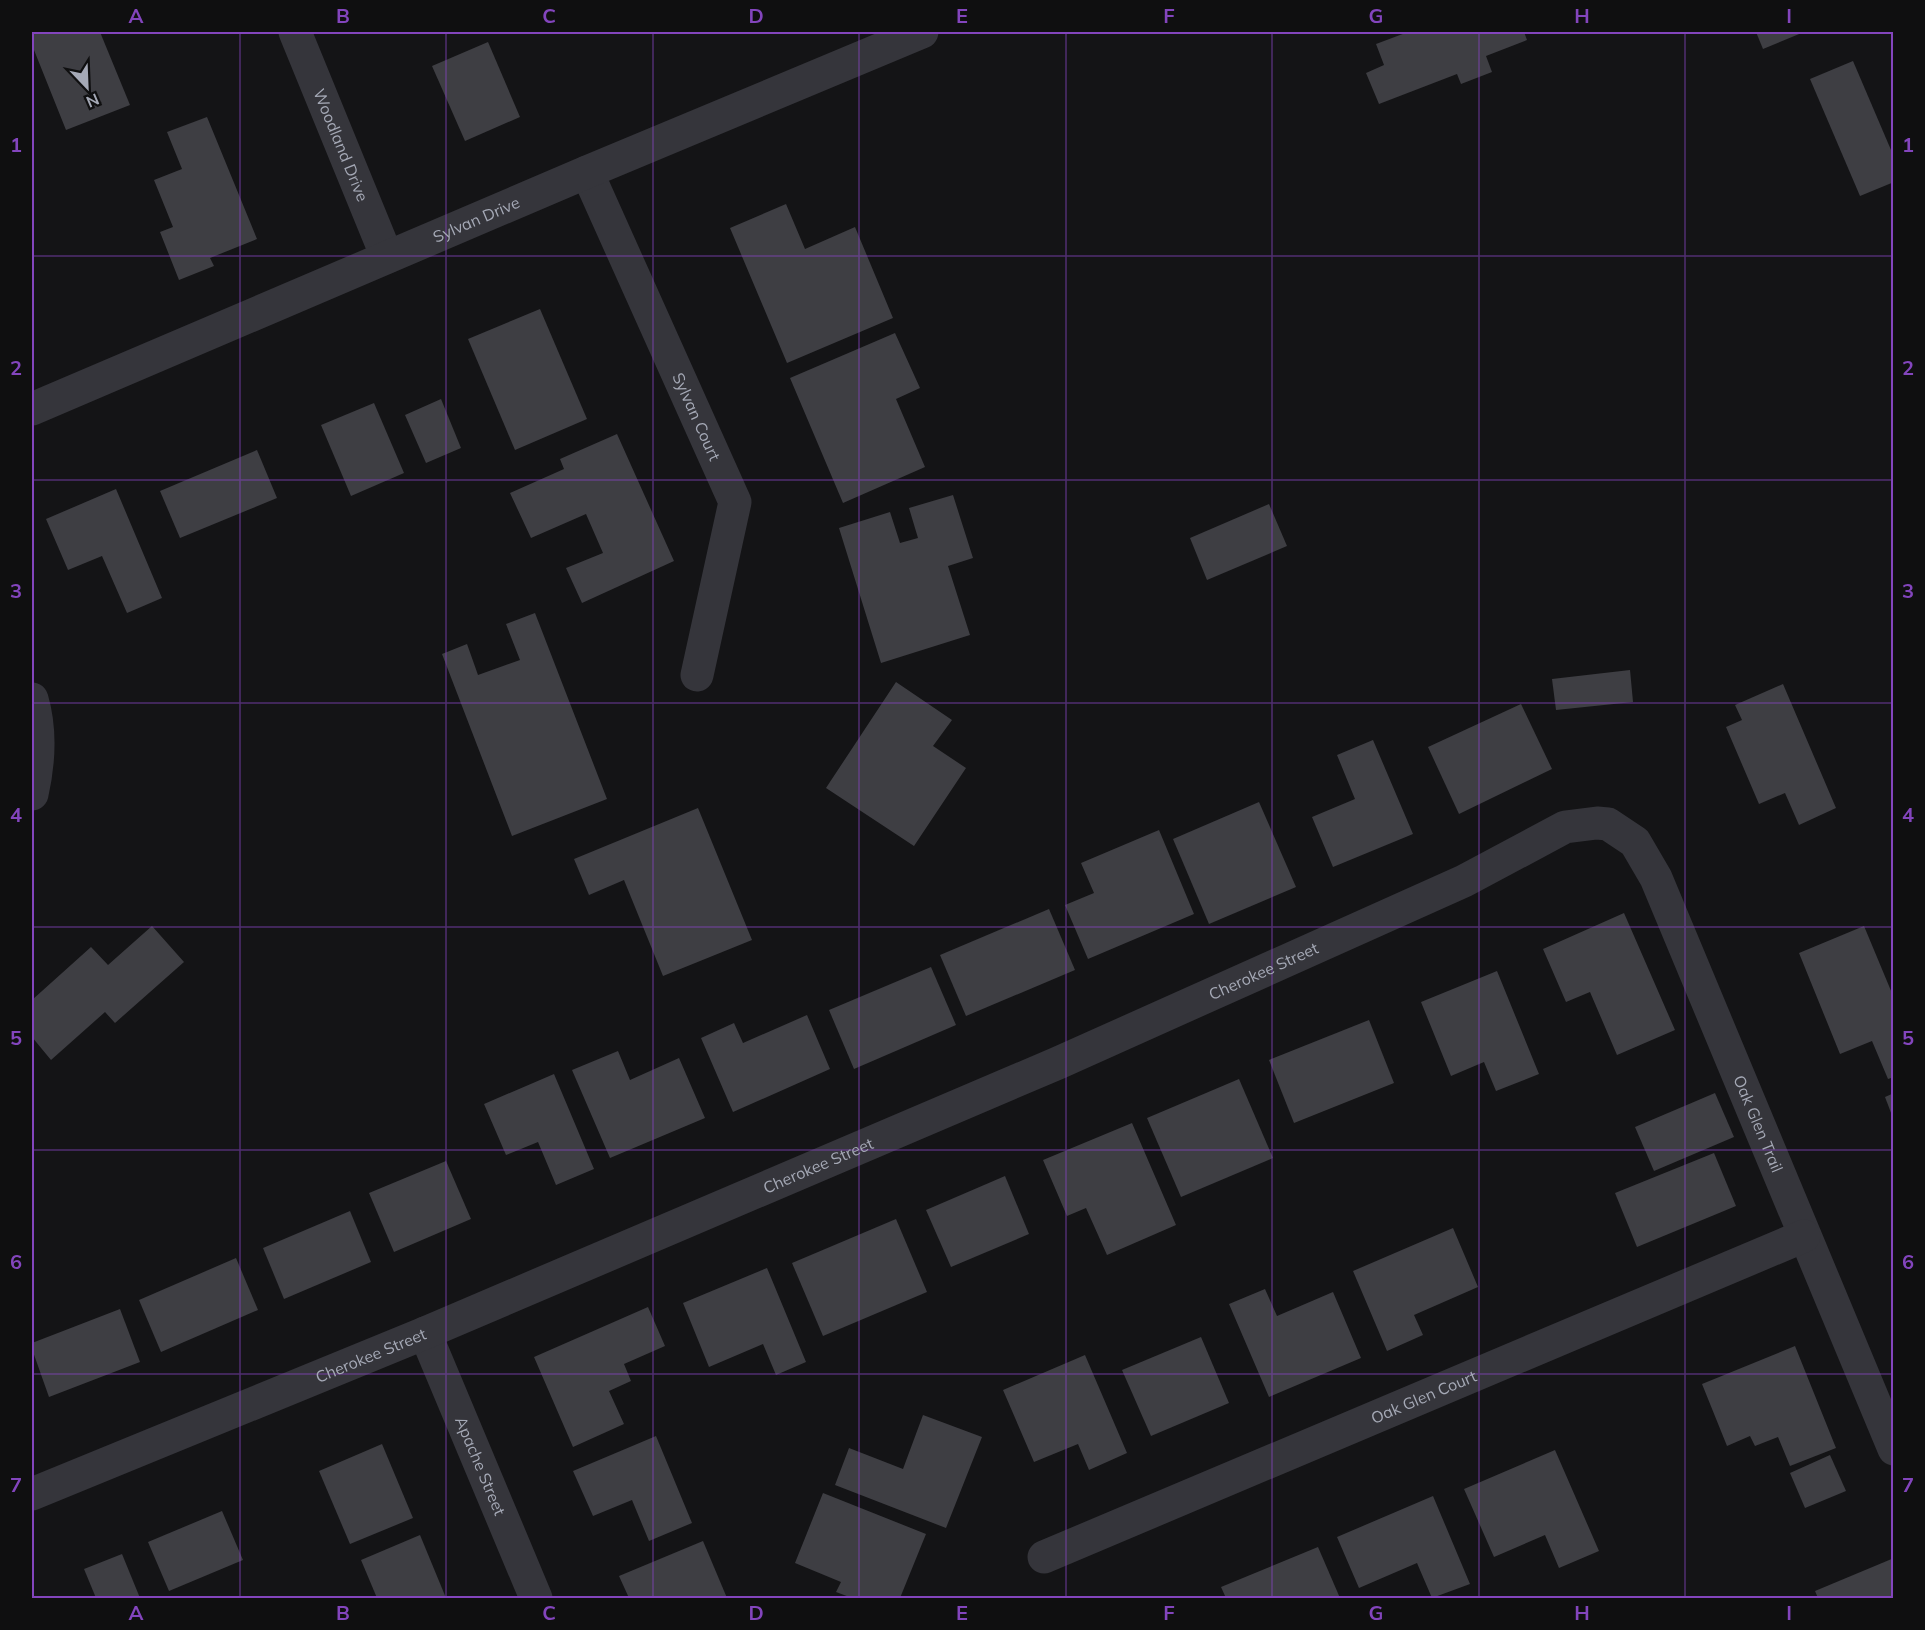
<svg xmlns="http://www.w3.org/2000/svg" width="1925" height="1630" font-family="Mulish,sans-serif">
	<rect width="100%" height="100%" fill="#141416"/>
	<g fill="#3e3e43">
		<polygon points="32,32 100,32 130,105 66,130 32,45"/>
		<polygon points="1408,32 1524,32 1527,40 1486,56 1492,72 1461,84 1457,74 1379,104 1366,73 1384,65 1376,44"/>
		<polygon points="1756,32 1804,32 1763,49"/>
		<polygon points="488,42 520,117 465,141 432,66"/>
		<polygon points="1853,61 1894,157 1894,182 1860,196 1810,79"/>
		<polygon points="207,117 257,239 210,258 214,266 179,280 160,232 173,227 154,180 182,169 167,132"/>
		<polygon points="786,204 805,249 855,227 893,318 787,363 730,228"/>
		<polygon points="540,309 587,419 515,450 468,339"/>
		<polygon points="895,333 920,388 896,399 925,467 843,503 790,378"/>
		<polygon points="441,399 461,448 426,463 405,415"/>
		<polygon points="374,403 404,473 351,496 321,425"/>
		<polygon points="617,434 674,561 582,603 566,568 603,553 586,514 531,538 510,493 564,469 560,459"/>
		<polygon points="257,450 277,498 180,538 160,491"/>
		<polygon points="116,489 162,598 127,613 102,556 68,570 46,519"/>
		<polygon points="953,495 973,558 948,566 970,635 881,663 839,528 890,512 900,543 918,538 909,508"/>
		<polygon points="1269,504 1287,546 1207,580 1190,538"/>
		<polygon points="535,613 607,799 512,836 442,654 467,644 478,675 520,660 506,624"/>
		<polygon points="1630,670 1633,702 1556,710 1552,679"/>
		<polygon points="896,682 952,720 933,746 966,768 914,846 826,788"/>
		<polygon points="1783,684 1836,808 1799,825 1785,793 1759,804 1726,727 1742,720 1735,705"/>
		<polygon points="1521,704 1552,769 1459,814 1428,747"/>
		<polygon points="1373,740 1413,834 1333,867 1312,817 1355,799 1337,755"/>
		<polygon points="1259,802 1296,887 1209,924 1173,839"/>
		<polygon points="698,808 752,940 663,976 624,880 589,895 574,859"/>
		<polygon points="1159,830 1194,914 1088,959 1065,905 1094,893 1081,863"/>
		<polygon points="1049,909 1075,970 966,1016 940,955"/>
		<polygon points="1624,913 1675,1030 1617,1055 1590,992 1566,1002 1543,949"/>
		<polygon points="152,926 184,962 115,1023 105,1012 51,1060 32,1037 32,1000 91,947 108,965"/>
		<polygon points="1864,926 1894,998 1894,1077 1888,1079 1872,1041 1840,1054 1799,953"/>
		<polygon points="931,967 956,1025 854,1069 829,1010"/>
		<polygon points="1497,971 1539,1074 1496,1091 1484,1062 1451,1076 1421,1002"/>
		<polygon points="807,1015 830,1069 733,1112 701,1038 734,1023 743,1043"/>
		<polygon points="1369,1020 1394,1083 1294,1123 1269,1060"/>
		<polygon points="618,1051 630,1080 679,1058 705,1118 610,1158 572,1070"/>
		<polygon points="554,1074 594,1169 556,1185 538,1142 506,1155 484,1104"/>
		<polygon points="1239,1079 1273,1158 1181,1197 1147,1118"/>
		<polygon points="1715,1093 1734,1137 1654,1171 1635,1127"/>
		<polygon points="1894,1093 1894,1118 1893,1118 1885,1097"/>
		<polygon points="1132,1123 1176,1225 1107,1255 1086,1208 1067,1216 1043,1160"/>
		<polygon points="1714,1153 1736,1206 1637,1247 1615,1193"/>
		<polygon points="446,1161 471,1219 394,1252 369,1193"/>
		<polygon points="1005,1176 1029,1234 951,1267 926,1210"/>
		<polygon points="350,1211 371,1262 284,1299 263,1248"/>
		<polygon points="896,1219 927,1292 823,1336 792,1263"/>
		<polygon points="1453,1228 1478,1287 1414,1315 1423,1335 1387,1351 1353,1271"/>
		<polygon points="236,1258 258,1310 161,1352 139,1300"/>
		<polygon points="767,1268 806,1362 776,1375 763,1344 709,1367 683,1303"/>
		<polygon points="1265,1289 1277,1316 1333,1292 1361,1358 1269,1397 1229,1304"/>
		<polygon points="648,1307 665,1346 624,1364 631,1381 609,1391 624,1424 573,1447 534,1357"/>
		<polygon points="120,1309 140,1362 49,1397 32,1349 32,1343"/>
		<polygon points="1201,1337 1229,1403 1151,1436 1122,1370"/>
		<polygon points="1795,1346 1836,1448 1790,1466 1778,1437 1755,1446 1750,1436 1727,1446 1702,1384"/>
		<polygon points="1085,1355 1127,1453 1089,1470 1078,1444 1034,1462 1003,1390"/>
		<polygon points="923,1415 982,1437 946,1528 835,1485 849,1448 903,1469"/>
		<polygon points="656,1436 692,1523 649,1541 632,1500 593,1516 573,1471"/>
		<polygon points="382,1444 413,1518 350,1544 319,1471"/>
		<polygon points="1555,1450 1599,1551 1559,1568 1545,1535 1494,1557 1464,1489"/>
		<polygon points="1830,1455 1846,1491 1805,1508 1790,1473"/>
		<polygon points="823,1493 926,1534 900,1598 852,1598 836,1592 841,1582 795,1563"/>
		<polygon points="1433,1496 1470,1584 1432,1598 1417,1563 1359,1588 1337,1537"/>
		<polygon points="222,1511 243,1560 169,1591 148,1542"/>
		<polygon points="420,1535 446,1598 377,1598 361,1560"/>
		<polygon points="703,1541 727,1598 629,1598 619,1576"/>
		<polygon points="1318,1547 1340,1598 1226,1598 1221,1587"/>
		<polygon points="122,1554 140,1598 96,1598 84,1569"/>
		<polygon points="1894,1558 1894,1598 1818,1598 1815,1591"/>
	</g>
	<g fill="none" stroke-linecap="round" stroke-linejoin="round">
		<g stroke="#35353b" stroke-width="33">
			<path id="s1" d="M295,32L387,257"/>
			<path id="s2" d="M587,172L735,502L697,675"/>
			<path id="s3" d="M32,409L587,172L922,32"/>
			<path d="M32,699C41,730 39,763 32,794"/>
			<path id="s4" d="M425,1333L536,1598"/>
			<path id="s5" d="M32,1494L425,1333L1058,1063L1464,881L1565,827L1597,823L1608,824L1635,842L1656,878L1894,1449"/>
			<path id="s6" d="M1044,1557L1804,1236"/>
		</g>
	</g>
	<path fill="none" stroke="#8345bd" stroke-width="1.5" stroke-opacity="0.55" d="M240,32V1598M446,32V1598M653,32V1598M859,32V1598M1066,32V1598M1272,32V1598M1479,32V1598M1685,32V1598M32,256H1894M32,480H1894M32,703H1894M32,927H1894M32,1150H1894M32,1374H1894"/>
	<g text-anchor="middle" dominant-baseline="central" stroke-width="6" stroke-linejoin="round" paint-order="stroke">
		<g font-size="16" fill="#a5a9b6" stroke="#0f0f10">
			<text stroke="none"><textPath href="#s1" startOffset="122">Woodland Drive</textPath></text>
			<text stroke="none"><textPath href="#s3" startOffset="483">Sylvan Drive</textPath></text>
			<text stroke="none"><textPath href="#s2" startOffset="268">Sylvan Court</textPath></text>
			<text stroke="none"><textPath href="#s5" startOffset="1338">Cherokee Street</textPath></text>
			<text stroke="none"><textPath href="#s5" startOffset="2056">Oak Glen Trail</textPath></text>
			<text stroke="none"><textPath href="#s5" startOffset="852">Cherokee Street</textPath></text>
			<text stroke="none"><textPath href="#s5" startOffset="366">Cherokee Street</textPath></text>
			<text stroke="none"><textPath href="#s6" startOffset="412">Oak Glen Court</textPath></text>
			<text stroke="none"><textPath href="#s4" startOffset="144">Apache Street</textPath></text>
		</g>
	</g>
	<rect width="1925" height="1630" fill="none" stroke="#0f0f10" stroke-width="66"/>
	<g transform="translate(87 87) rotate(157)" stroke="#0f0f10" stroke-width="4.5" paint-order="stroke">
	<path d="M0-4.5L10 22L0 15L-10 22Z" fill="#a5a9b6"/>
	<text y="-9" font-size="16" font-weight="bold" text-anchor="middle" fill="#a5a9b6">N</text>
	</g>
	<rect x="33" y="33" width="1859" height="1564" fill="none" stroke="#8345bd" stroke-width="2"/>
	<g font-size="20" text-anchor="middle" font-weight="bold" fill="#8345bd">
		<text x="136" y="23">A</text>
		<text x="343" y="23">B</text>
		<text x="549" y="23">C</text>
		<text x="756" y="23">D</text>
		<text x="962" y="23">E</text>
		<text x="1169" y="23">F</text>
		<text x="1376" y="23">G</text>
		<text x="1582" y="23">H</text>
		<text x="1789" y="23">I</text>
		<text x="16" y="152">1</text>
		<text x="1908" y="152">1</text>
		<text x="16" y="375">2</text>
		<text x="1908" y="375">2</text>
		<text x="16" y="598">3</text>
		<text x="1908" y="598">3</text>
		<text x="16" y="822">4</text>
		<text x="1908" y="822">4</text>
		<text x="16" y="1045">5</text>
		<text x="1908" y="1045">5</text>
		<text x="16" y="1269">6</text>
		<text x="1908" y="1269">6</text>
		<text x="16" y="1492">7</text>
		<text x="1908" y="1492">7</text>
		<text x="136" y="1620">A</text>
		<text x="343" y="1620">B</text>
		<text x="549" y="1620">C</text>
		<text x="756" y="1620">D</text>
		<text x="962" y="1620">E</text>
		<text x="1169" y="1620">F</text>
		<text x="1376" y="1620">G</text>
		<text x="1582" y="1620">H</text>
		<text x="1789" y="1620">I</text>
	</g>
</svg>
